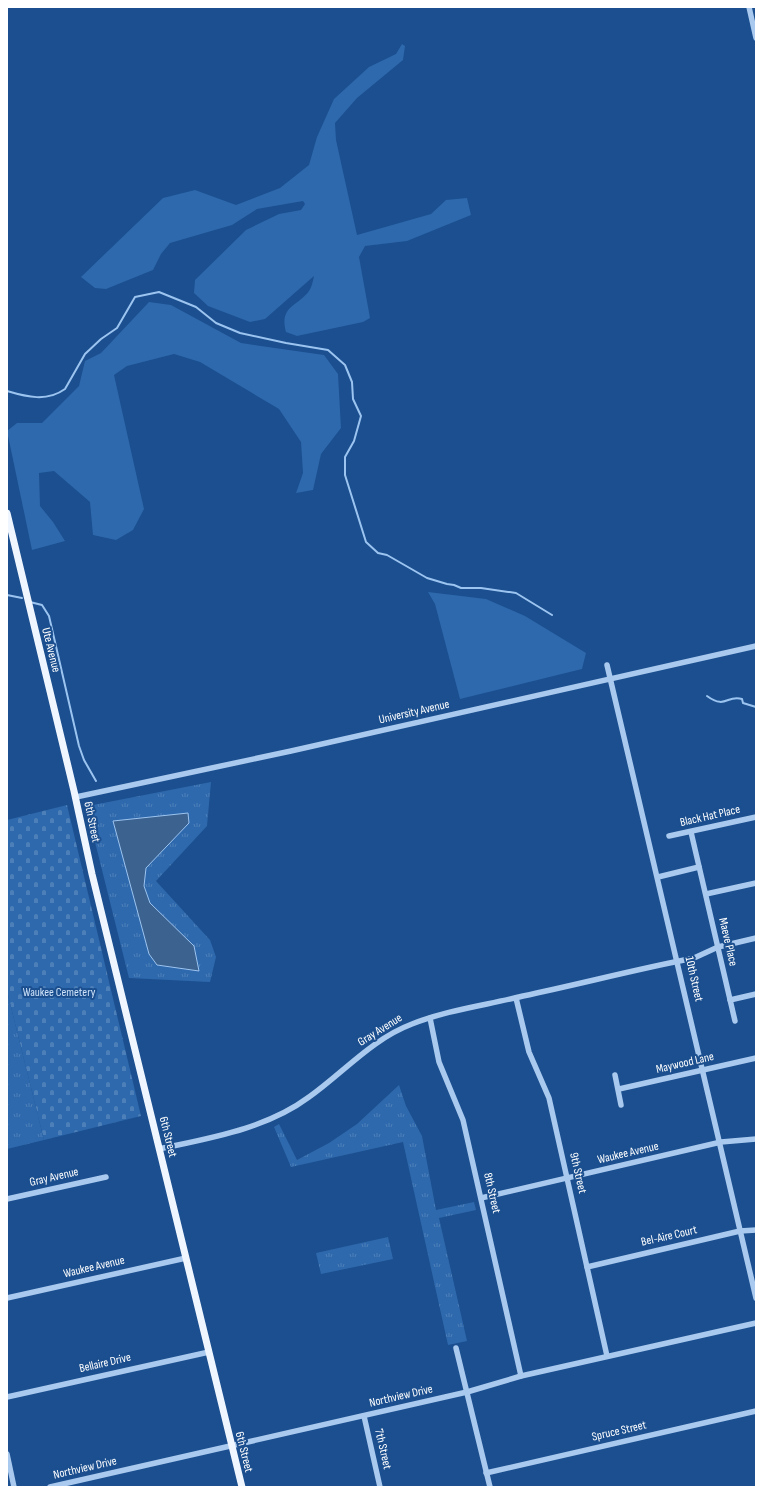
<svg xmlns="http://www.w3.org/2000/svg" width="763" height="1494" font-family="'Sofia Sans Condensed',sans-serif">
	<defs>
		<pattern id="cemetery-stones" width="16" height="16" patternUnits="userSpaceOnUse"><rect width="16" height="16" fill="#2e69ad"/><path d="M2 7V4a2 2 0 0 1 4 0v3zM10 15v-3a2 2 0 0 1 4 0v3z" fill="#4d80b9"/></pattern>
		<pattern id="park-tufts" width="24" height="20" patternUnits="userSpaceOnUse"><rect width="24" height="20" fill="#2e69ad"/><path d="M3 7l-1-3M5 7V3M7 7l1-3M15 17l-1-3M17 17v-4M19 17l1-3" fill="none" stroke="#4d80b9"/></pattern>
	</defs>
	<rect width="100%" height="100%" fill="#1b4f8f"/>
	<g fill="#2e69ad">
		<path d="M402,44L405,46L403,60L357,98L335,123L336,140L357,235L431,214L446,200L467,198L471,215L407,241L365,246L359,257L370,318L363,322L297,336L286,332C279,306 297,307 309,291C312,287 313,280 314,276L265,319L250,322L208,306L194,293L195,280L246,230L279,214L301,210L305,204L303,201L257,209L232,225L170,243L161,254L153,270L106,289L95,288L81,277L163,198L195,190L236,205L280,188L309,165L317,137L334,99L369,67L396,54Z"/>
		<polygon points="149,302 171,305 241,343 324,355 338,374 341,428 321,454 313,490 296,493 303,473 301,442 279,409 200,362 174,354 127,366 114,375 144,509 133,530 116,540 93,535 90,502 54,471 39,473 40,506 53,522 65,541 32,550 7,431 17,423 42,423 79,386 85,361 101,353"/>
		<polygon points="428,592 486,599 525,616 586,653 582,669 460,699 435,604"/>
	</g>
	<polygon fill="url(#cemetery-stones)" points="67,805 141,1116 44,1140 7,991 7,820"/>
	<g fill="url(#park-tufts)">
		<polygon points="211,782 207,826 156,881 210,940 216,957 210,982 129,978 89,818 93,805"/>
		<polygon points="7,991 44,1140 7,1149"/>
		<polygon points="399,1085 406,1106 422,1136 436,1210 474,1202 476,1210 439,1218 467,1341 448,1345 403,1142 291,1167 274,1127 279,1124 297,1160 329,1143 357,1124"/>
		<polygon points="388,1237 393,1259 321,1274 316,1253"/>
	</g>
	<polygon fill="#3c6290" stroke="#9cc4f0" points="188,813 189,823 146,868 144,886 150,903 194,946 199,971 157,965 149,954 113,821"/>
	<g fill="none" stroke-linecap="round" stroke-linejoin="round">
		<g stroke="#9cc4f0" stroke-width="2">
			<path d="M7,391C27,397 47,402 65,389L85,354L101,339L117,328L135,297L159,292L196,307L216,323L240,333L286,343L328,350L345,365L352,382L353,399L361,416L354,441L345,457V475L366,542L378,553L387,555L427,578L447,584L454,585L461,588H481L516,593L552,615"/>
			<polyline points="7,595 22,598"/>
			<polyline points="30,602 42,605 49,616 79,746 84,760 96,781"/>
			<path d="M707,696C726,710 727,694 742,699L743,703L756,707"/>
		</g>
		<g stroke="#a9c9ee" stroke-width="5.5">
			<polyline points="749,7 756,38"/>
			<polyline points="607,665 756,1298"/>
			<polyline points="76,797 291,751 756,646"/>
			<polyline points="691,832 735,1021"/>
			<polyline points="669,836 756,817"/>
			<polyline points="658,877 699,867"/>
			<polyline points="706,894 756,883"/>
			<polyline points="516,998 529,1052 549,1098 607,1356"/>
			<polyline points="730,1000 756,994"/>
			<polyline points="430,1018 439,1062 463,1120 521,1376"/>
			<polyline points="615,1075 621,1105"/>
			<polyline points="619,1089 756,1058"/>
			<path d="M159,1149C210,1138 266,1129 309,1097C343,1073 372,1039 412,1024C447,1010 487,1005 523,996C580,984 637,969 694,958L718,947L756,938"/>
			<polyline points="481,1198 721,1142 756,1139"/>
			<polyline points="7,1199 106,1177"/>
			<polyline points="587,1267 740,1231 756,1230"/>
			<polyline points="7,1298 186,1258"/>
			<polyline points="456,1348 490,1487"/>
			<polyline points="7,1397 209,1352"/>
			<polyline points="364,1416 380,1487"/>
			<polyline points="7,1454 14,1487"/>
			<polyline points="486,1473 756,1411"/>
			<polyline points="50,1487 467,1392 521,1376 756,1323"/>
		</g>
		<polyline stroke="#f0f6ff" stroke-width="7" points="7,513 74,791 92,874 242,1487"/>
	</g>
	<g text-anchor="middle" dominant-baseline="central" stroke-width="4" stroke-linejoin="round" paint-order="stroke">
		<g font-size="12" fill="#fff" stroke="#1b4f8f">
			<text transform="translate(51 650) rotate(76)">Ute Avenue</text>
			<text transform="translate(414 712) rotate(-13)">University Avenue</text>
			<text transform="translate(710 816) rotate(-13)">Black Hat Place</text>
			<text transform="translate(92 822) rotate(78)">6th Street</text>
			<text transform="translate(728 942) rotate(77)">Maeve Place</text>
			<text transform="translate(694 979) rotate(77)">10th Street</text>
			<text transform="translate(380 1030) rotate(-32)">Gray Avenue</text>
			<text transform="translate(685 1063) rotate(-13)">Maywood Lane</text>
			<text transform="translate(168 1137) rotate(76)">6th Street</text>
			<text transform="translate(628 1153) rotate(-13)">Waukee Avenue</text>
			<text transform="translate(578 1173) rotate(77)">9th Street</text>
			<text transform="translate(54 1177) rotate(-13)">Gray Avenue</text>
			<text transform="translate(492 1193) rotate(77)">8th Street</text>
			<text transform="translate(669 1236) rotate(-13)">Bel-Aire Court</text>
			<text transform="translate(94 1267) rotate(-13)">Waukee Avenue</text>
			<text transform="translate(105 1363) rotate(-13)">Bellaire Drive</text>
			<text transform="translate(401 1396) rotate(-13)">Northview Drive</text>
			<text transform="translate(619 1431) rotate(-13)">Spruce Street</text>
			<text transform="translate(383 1449) rotate(77)">7th Street</text>
			<text transform="translate(244 1452) rotate(76)">6th Street</text>
			<text transform="translate(85 1468) rotate(-13)">Northview Drive</text>
		</g>
		<g font-size="12" fill="#cfe3fa" stroke="#1b4f8f">
			<text x="59" y="992">Waukee Cemetery</text>
		</g>
	</g>
	<rect width="763" height="1494" fill="none" stroke="#ffffff" stroke-width="16"/>
</svg>
